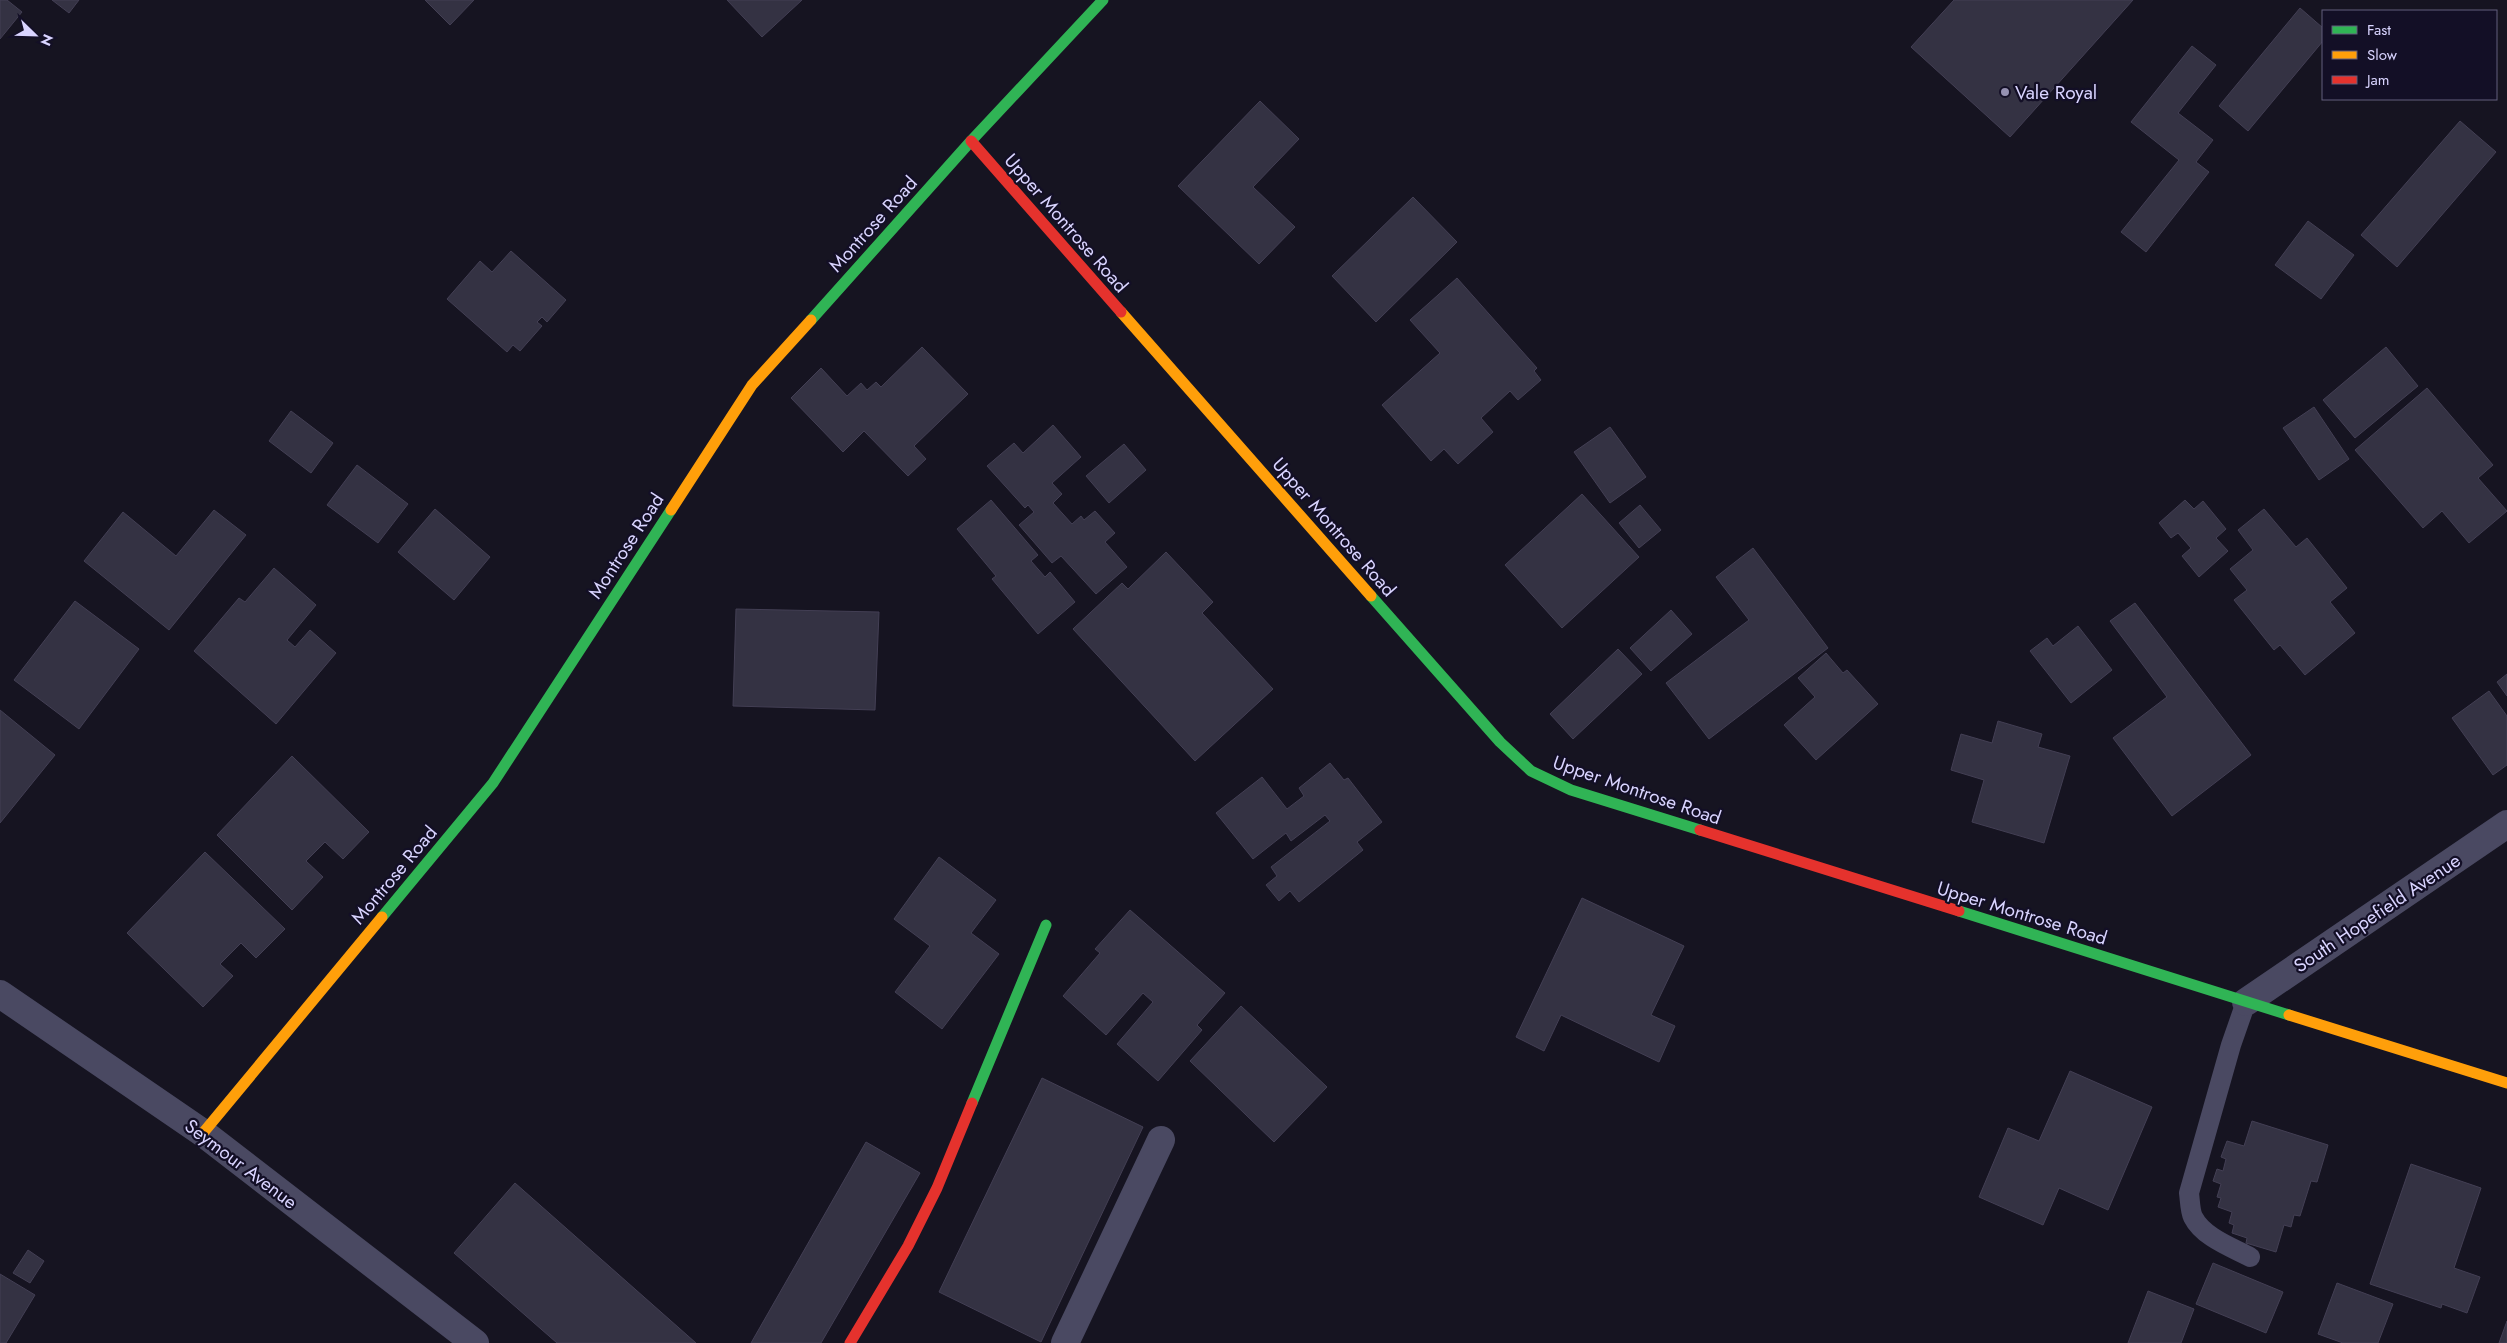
<svg xmlns="http://www.w3.org/2000/svg" width="2507" height="1343" font-family="Jost,sans-serif">
	<rect width="100%" height="100%" fill="#161421"/>
	<g fill="#343243" stroke="#433f54">
		<polygon points="0,0 7,0 22,12 0,39"/>
		<polygon points="52,0 79,0 69,13"/>
		<polygon points="425,0 474,0 450,25"/>
		<polygon points="727,0 802,0 762,37"/>
		<polygon points="1954,0 2133,0 2010,137 1911,47"/>
		<polygon points="2300,8 2323,28 2323,41 2248,131 2219,106"/>
		<polygon points="2192,46 2216,65 2178,113 2213,140 2196,162 2209,172 2146,252 2121,232 2179,160 2131,122"/>
		<polygon points="1260,101 1299,139 1253,187 1295,227 1259,264 1178,186"/>
		<polygon points="2460,121 2496,152 2397,267 2361,235"/>
		<polygon points="1413,197 1457,242 1376,322 1332,276"/>
		<polygon points="2308,221 2354,255 2321,299 2275,265"/>
		<polygon points="511,251 566,300 547,322 542,317 537,322 542,326 520,351 513,345 507,352 447,299 480,261 492,272"/>
		<polygon points="1457,278 1537,368 1534,371 1541,380 1518,400 1510,391 1481,418 1493,432 1458,464 1444,449 1431,461 1382,405 1440,353 1410,320"/>
		<polygon points="922,347 968,394 914,446 926,459 908,476 864,431 843,452 791,398 821,368 847,396 861,383 867,390 876,382 881,387"/>
		<polygon points="2386,347 2418,386 2355,438 2323,400"/>
		<polygon points="2427,388 2493,465 2478,478 2507,511 2469,543 2442,511 2423,528 2355,450"/>
		<polygon points="2314,407 2349,459 2319,480 2283,428"/>
		<polygon points="291,411 333,443 311,473 269,441"/>
		<polygon points="1053,425 1081,457 1052,483 1062,494 1053,503 1072,524 1081,516 1084,520 1095,511 1115,533 1105,542 1127,567 1096,594 1061,556 1052,563 1019,525 1034,512 1028,505 1025,508 987,466 1014,443 1023,453"/>
		<polygon points="1610,427 1646,477 1610,503 1574,452"/>
		<polygon points="1124,444 1146,470 1109,503 1086,476"/>
		<polygon points="357,465 408,504 378,543 327,505"/>
		<polygon points="1582,494 1639,557 1562,628 1505,565"/>
		<polygon points="991,500 1038,555 1031,561 1045,577 1050,572 1075,602 1038,634 992,579 996,576 957,529"/>
		<polygon points="2185,500 2194,509 2203,501 2226,529 2216,538 2228,551 2199,577 2182,556 2191,548 2178,533 2171,538 2159,523"/>
		<polygon points="1640,505 1661,530 1639,548 1619,523"/>
		<polygon points="435,509 490,557 454,600 398,552"/>
		<polygon points="2264,509 2296,547 2307,538 2347,588 2330,602 2355,633 2305,675 2280,645 2274,650 2234,600 2247,590 2230,569 2253,550 2238,530"/>
		<polygon points="214,510 246,535 169,630 84,561 123,512 176,556"/>
		<polygon points="1753,548 1828,648 1709,739 1666,683 1749,620 1716,577"/>
		<polygon points="1166,552 1213,602 1202,613 1273,689 1195,761 1073,629 1122,583 1128,589"/>
		<polygon points="274,568 316,605 287,640 295,647 310,630 336,653 276,724 194,651 239,598 245,602"/>
		<polygon points="75,601 139,649 79,729 14,680"/>
		<polygon points="2135,603 2251,755 2172,816 2113,738 2167,697 2110,621"/>
		<polygon points="736,609 879,612 875,710 733,706"/>
		<polygon points="1671,610 1692,634 1651,671 1630,648"/>
		<polygon points="2078,626 2112,670 2071,703 2030,651 2047,638 2053,646"/>
		<polygon points="1618,649 1642,674 1573,739 1550,714"/>
		<polygon points="1826,653 1843,673 1847,670 1878,704 1816,760 1784,725 1815,697 1798,678"/>
		<polygon points="2507,674 2507,696 2497,682"/>
		<polygon points="2489,691 2507,716 2507,765 2493,775 2452,718"/>
		<polygon points="0,710 55,755 0,823"/>
		<polygon points="1998,721 2042,734 2038,747 2070,756 2044,843 1972,822 1984,780 1951,770 1961,734 1992,743"/>
		<polygon points="292,756 369,832 343,859 325,842 306,861 323,877 292,910 217,835"/>
		<polygon points="1330,763 1344,780 1348,778 1382,822 1357,842 1363,850 1299,902 1290,891 1279,901 1266,885 1277,876 1271,867 1330,821 1325,815 1291,841 1286,833 1253,859 1216,813 1262,777 1287,809 1304,796 1299,788"/>
		<polygon points="205,852 285,929 256,958 241,943 220,964 233,976 203,1007 127,933"/>
		<polygon points="939,857 996,900 971,933 999,954 942,1029 895,992 930,946 894,919"/>
		<polygon points="1582,898 1684,946 1651,1015 1675,1026 1659,1062 1561,1015 1544,1051 1516,1037"/>
		<polygon points="1130,910 1225,993 1197,1025 1202,1030 1158,1081 1117,1044 1153,1002 1143,993 1106,1035 1063,996 1100,953 1095,949"/>
		<polygon points="1241,1006 1327,1087 1274,1142 1190,1061"/>
		<polygon points="2070,1071 2152,1107 2108,1210 2059,1188 2043,1225 1979,1197 2008,1128 2039,1141"/>
		<polygon points="1042,1078 1143,1127 1041,1342 939,1292"/>
		<polygon points="2252,1121 2328,1145 2317,1182 2311,1181 2300,1216 2294,1215 2291,1227 2284,1225 2276,1252 2246,1243 2247,1238 2232,1233 2234,1225 2229,1223 2232,1212 2218,1207 2221,1198 2217,1197 2221,1184 2213,1181 2217,1169 2223,1171 2226,1159 2221,1157 2227,1141 2244,1146"/>
		<polygon points="866,1142 920,1173 821,1343 751,1343"/>
		<polygon points="2411,1164 2481,1188 2454,1268 2480,1277 2467,1313 2442,1304 2441,1308 2370,1284"/>
		<polygon points="515,1183 696,1343 557,1343 454,1253"/>
		<polygon points="28,1250 44,1261 30,1283 13,1273"/>
		<polygon points="2213,1263 2283,1292 2266,1333 2196,1304"/>
		<polygon points="0,1274 35,1295 6,1343 0,1343"/>
		<polygon points="2337,1283 2393,1304 2378,1343 2343,1343 2318,1334"/>
		<polygon points="2148,1291 2194,1309 2181,1343 2128,1343"/>
		<polygon points="2507,1321 2507,1343 2499,1343"/>
	</g>
	<g fill="none" stroke-linecap="round" stroke-linejoin="round">
		<path stroke="#4a4962" stroke-width="20" d="M2246,1002L2231,1045L2189,1193C2190,1200 2190,1211 2193,1217C2203,1237 2231,1247 2250,1257"/>
		<g stroke="#4a4962" stroke-width="28">
			<polyline points="0,994 203,1133 475,1343"/>
			<polyline points="2246,1002 2507,824"/>
			<polyline points="1065,1343 1161,1140"/>
		</g>
		<g stroke="#30b455" stroke-width="11">
			<polyline points="811,320 971,141 1103,0"/>
			<polyline points="1371,596 1500,742 1531,771 1571,790 1700,830"/>
			<polyline points="1959,911 2289,1015"/>
			<polyline points="382,917 493,783 671,510"/>
			<polyline points="972,1103 1046,925"/>
		</g>
		<g stroke="#ff9f0a" stroke-width="11">
			<polyline points="1121,312 1371,596"/>
			<polyline points="671,510 752,385 811,320"/>
			<polyline points="2289,1015 2507,1083"/>
			<polyline points="203,1133 382,917"/>
		</g>
		<g stroke="#e5322d" stroke-width="11">
			<polyline points="971,141 1121,312"/>
			<polyline points="1700,830 1959,911"/>
			<polyline points="850,1343 908,1246 937,1188 972,1103"/>
		</g>
	</g>
	<circle fill="#9591b1" stroke="#130f26" stroke-width="2" cx="2005" cy="92" r="5"/>
	<g text-anchor="middle" dominant-baseline="central" stroke-width="4.5" stroke-linejoin="round" paint-order="stroke">
		<g font-size="19" fill="#d9d4ff" stroke="#130f26" text-anchor="start">
			<text x="2015" y="92">Vale Royal</text>
		</g>
		<g font-size="19" fill="#d9d4ff" stroke="#130f26">
			<text transform="translate(1066 223) rotate(49)">Upper Montrose Road</text>
			<text transform="translate(873 224) rotate(-48)">Montrose Road</text>
			<text transform="translate(1334 527) rotate(49)">Upper Montrose Road</text>
			<text transform="translate(626 546) rotate(-57)">Montrose Road</text>
			<text transform="translate(1637 790) rotate(19)">Upper Montrose Road</text>
			<text transform="translate(394 875) rotate(-50)">Montrose Road</text>
			<text transform="translate(2022 913) rotate(17)">Upper Montrose Road</text>
			<text transform="translate(2377 913) rotate(-34)">South Hopefield Avenue</text>
			<text transform="translate(241 1164) rotate(37)">Seymour Avenue</text>
		</g>
	</g>
	<rect x="2322" y="10" width="175" height="90" fill="#130f26" stroke="#625e7d"/>
	<rect x="2332" y="26" width="25" height="8" fill="#30b455" stroke="#625e7d"/>
	<text x="2367" y="35" font-size="15" fill="#d9d4ff">Fast</text>
	<rect x="2332" y="51" width="25" height="8" fill="#ff9f0a" stroke="#625e7d"/>
	<text x="2367" y="60" font-size="15" fill="#d9d4ff">Slow</text>
	<rect x="2332" y="76" width="25" height="8" fill="#e5322d" stroke="#625e7d"/>
	<text x="2367" y="85" font-size="15" fill="#d9d4ff">Jam</text>
	<g transform="translate(35 35) rotate(113)" stroke="#130f26" stroke-width="4" paint-order="stroke">
	<path d="M0-4L9 19L0 12L-9 19Z" fill="#d9d4ff"/>
	<text y="-8" font-size="14" font-weight="bold" text-anchor="middle" fill="#d9d4ff">N</text>
	</g>
</svg>
